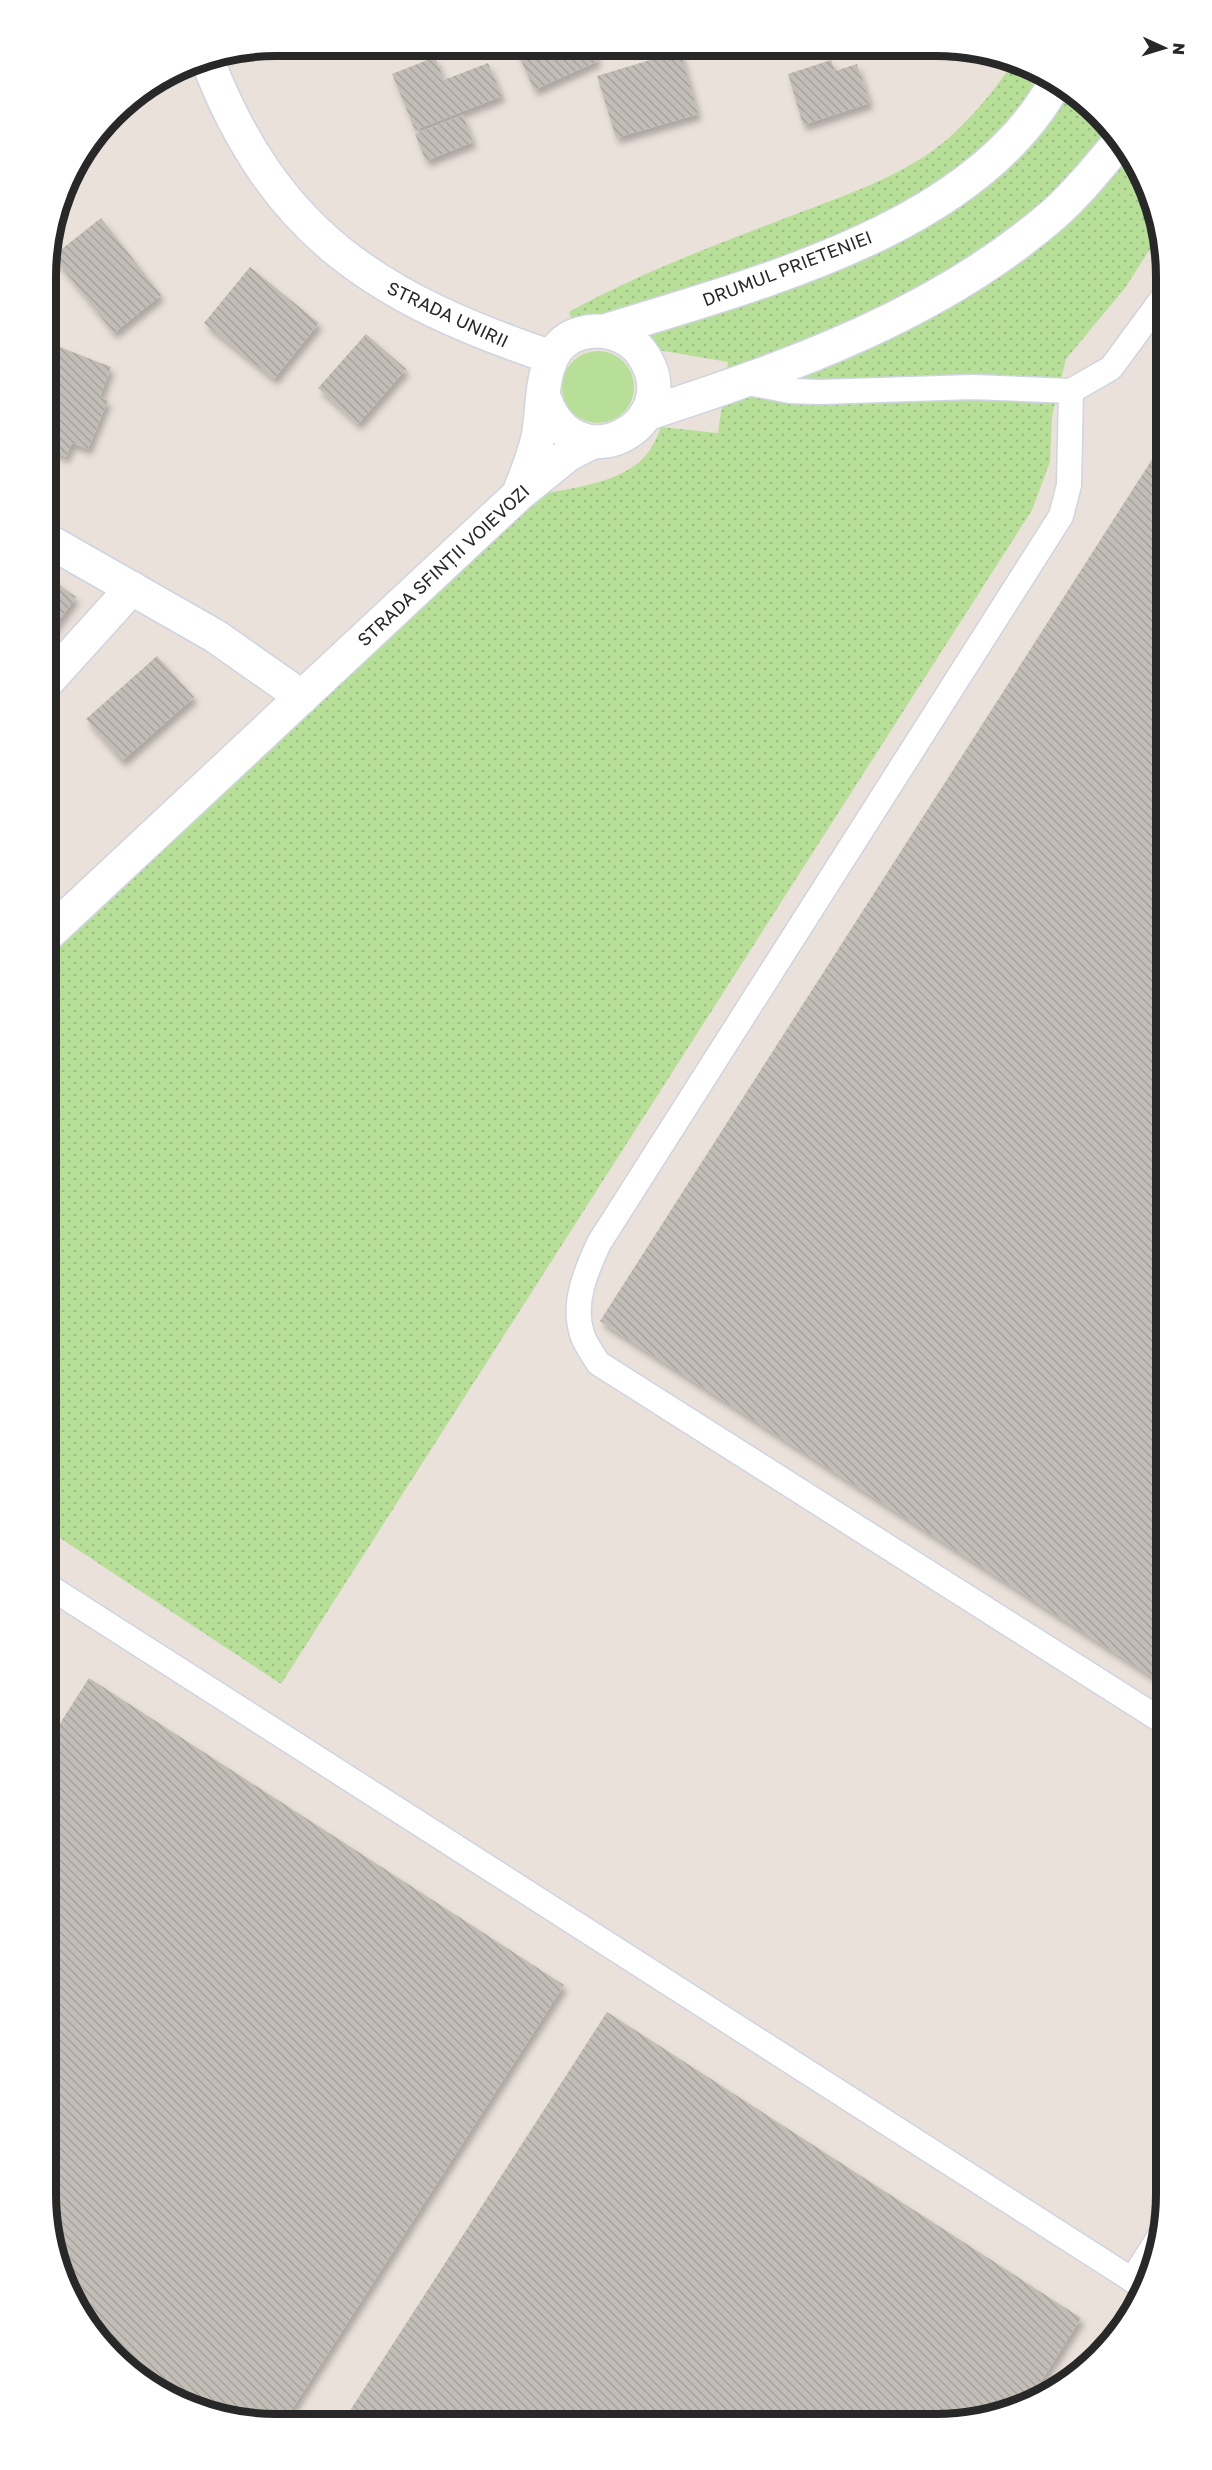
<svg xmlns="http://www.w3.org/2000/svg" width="1212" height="2470" font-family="'Golos Text',sans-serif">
	<defs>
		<pattern id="grass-dots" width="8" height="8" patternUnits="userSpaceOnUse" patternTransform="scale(1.5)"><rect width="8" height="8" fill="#b7df98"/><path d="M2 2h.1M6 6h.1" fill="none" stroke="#9dbf83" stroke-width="1.8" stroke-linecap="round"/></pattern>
		<pattern id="building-back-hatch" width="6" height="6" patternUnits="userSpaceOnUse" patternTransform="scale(1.5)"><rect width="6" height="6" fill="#c2bdb6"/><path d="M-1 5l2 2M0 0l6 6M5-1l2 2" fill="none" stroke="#a7a29c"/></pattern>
		<filter id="shadow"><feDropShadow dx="3.5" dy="6" stdDeviation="3" flood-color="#0004"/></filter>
	</defs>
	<rect width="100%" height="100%" fill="#eae1da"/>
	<path fill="url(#grass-dots)" d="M1014,61C1091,87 1147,154 1160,233L1125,288L1066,359L1052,416L1050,462L1032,510L281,1684L45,1528V960L536,495C570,488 622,484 646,455C653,447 657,437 661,427L718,433L728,362L658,350L600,320L572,319L569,312C640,273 715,245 791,216C845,195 906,176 950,137C974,115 996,89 1014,61Z"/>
	<circle fill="#b7df98" cx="598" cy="387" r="36"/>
	<g fill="url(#building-back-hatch)" filter="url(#shadow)">
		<polygon points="515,46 592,47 598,61 534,90"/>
		<polygon points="680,51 698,114 616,138 597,76"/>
		<polygon points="435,57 444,80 488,63 502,96 415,130 392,74"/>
		<polygon points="831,60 835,71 857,64 870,103 803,125 788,74"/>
		<polygon points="463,115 473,142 426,161 415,134"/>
		<polygon points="101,218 161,295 114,333 53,256"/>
		<polygon points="250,267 319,323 274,379 204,323"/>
		<polygon points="366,334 406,369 358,424 318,388"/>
		<polygon points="52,344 111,367 100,397 108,400 88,449 72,443 66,457 45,449 45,361"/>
		<polygon points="1167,436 1167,1686 600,1321"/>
		<polygon points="45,574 76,597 45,640"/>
		<polygon points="157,656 194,697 122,761 86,719"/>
		<polygon points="89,1678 564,1985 283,2423 245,2423 187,2407 124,2368 84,2322 57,2268 45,2194 45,1747"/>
		<polygon points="607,2012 1081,2318 1026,2405 1010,2413 936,2425 342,2423"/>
	</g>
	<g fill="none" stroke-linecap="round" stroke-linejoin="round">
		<g stroke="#cfd4e1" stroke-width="27">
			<g id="lane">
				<polyline points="743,382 790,391 820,392 972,387 1071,391 1111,368 1167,292"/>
				<path d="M1071,391L1069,485L1061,516L599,1243C586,1271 572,1303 582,1334C585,1344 593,1354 598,1363L1167,1724"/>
				<polyline points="45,1584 1145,2288"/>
				<polyline points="1132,2280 1161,2234"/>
			</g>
		</g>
		<g stroke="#cfd4e1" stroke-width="36">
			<g id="street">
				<polyline points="45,539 215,636 302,697"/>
				<polyline points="46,683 132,588"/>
			</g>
		</g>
		<g stroke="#cfd4e1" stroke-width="36">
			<g id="secondary">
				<path d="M207,59C274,235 379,299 551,357"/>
				<path d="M605,331C754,284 977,230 1056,81"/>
				<path d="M646,414C790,367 938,315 1054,214C1079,192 1100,165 1121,140"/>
				<path d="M519,493C526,475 534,456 538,437C546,395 536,333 597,331C614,331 631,339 641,352C693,423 572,490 543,394"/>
				<polyline points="45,937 518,495 569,454 592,442"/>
			</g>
		</g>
		<use href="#lane" stroke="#fff" stroke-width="24"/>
		<use href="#street" stroke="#fff" stroke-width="33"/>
		<use href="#secondary" stroke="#fff" stroke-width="33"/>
	</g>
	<g text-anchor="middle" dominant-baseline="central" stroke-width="4.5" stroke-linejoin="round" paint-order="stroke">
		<g font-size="18" fill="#282828" stroke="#fff">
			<text transform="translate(787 268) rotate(-21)">DRUMUL PRIETENIEI</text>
			<text transform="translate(448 314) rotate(25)">STRADA UNIRII</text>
			<text transform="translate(443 565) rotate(-43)">STRADA SFINȚII VOIEVOZI</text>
		</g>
	</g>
	<path d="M0 0H1212V2470H0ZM276 56H936A220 220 0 0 1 1156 276V2194A220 220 0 0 1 936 2414H276A220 220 0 0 1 56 2194V276A220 220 0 0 1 276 56Z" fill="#fff" fill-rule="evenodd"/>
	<path fill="none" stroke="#282828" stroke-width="8" d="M276 56H936A220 220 0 0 1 1156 276V2194A220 220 0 0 1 936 2414H276A220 220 0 0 1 56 2194V276A220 220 0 0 1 276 56Z"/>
	<g transform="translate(1164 48) rotate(94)" stroke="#ffffff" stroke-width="4.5" paint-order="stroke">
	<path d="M0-4.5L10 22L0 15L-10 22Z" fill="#282828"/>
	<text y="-9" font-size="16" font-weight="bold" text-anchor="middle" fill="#282828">N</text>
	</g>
</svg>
